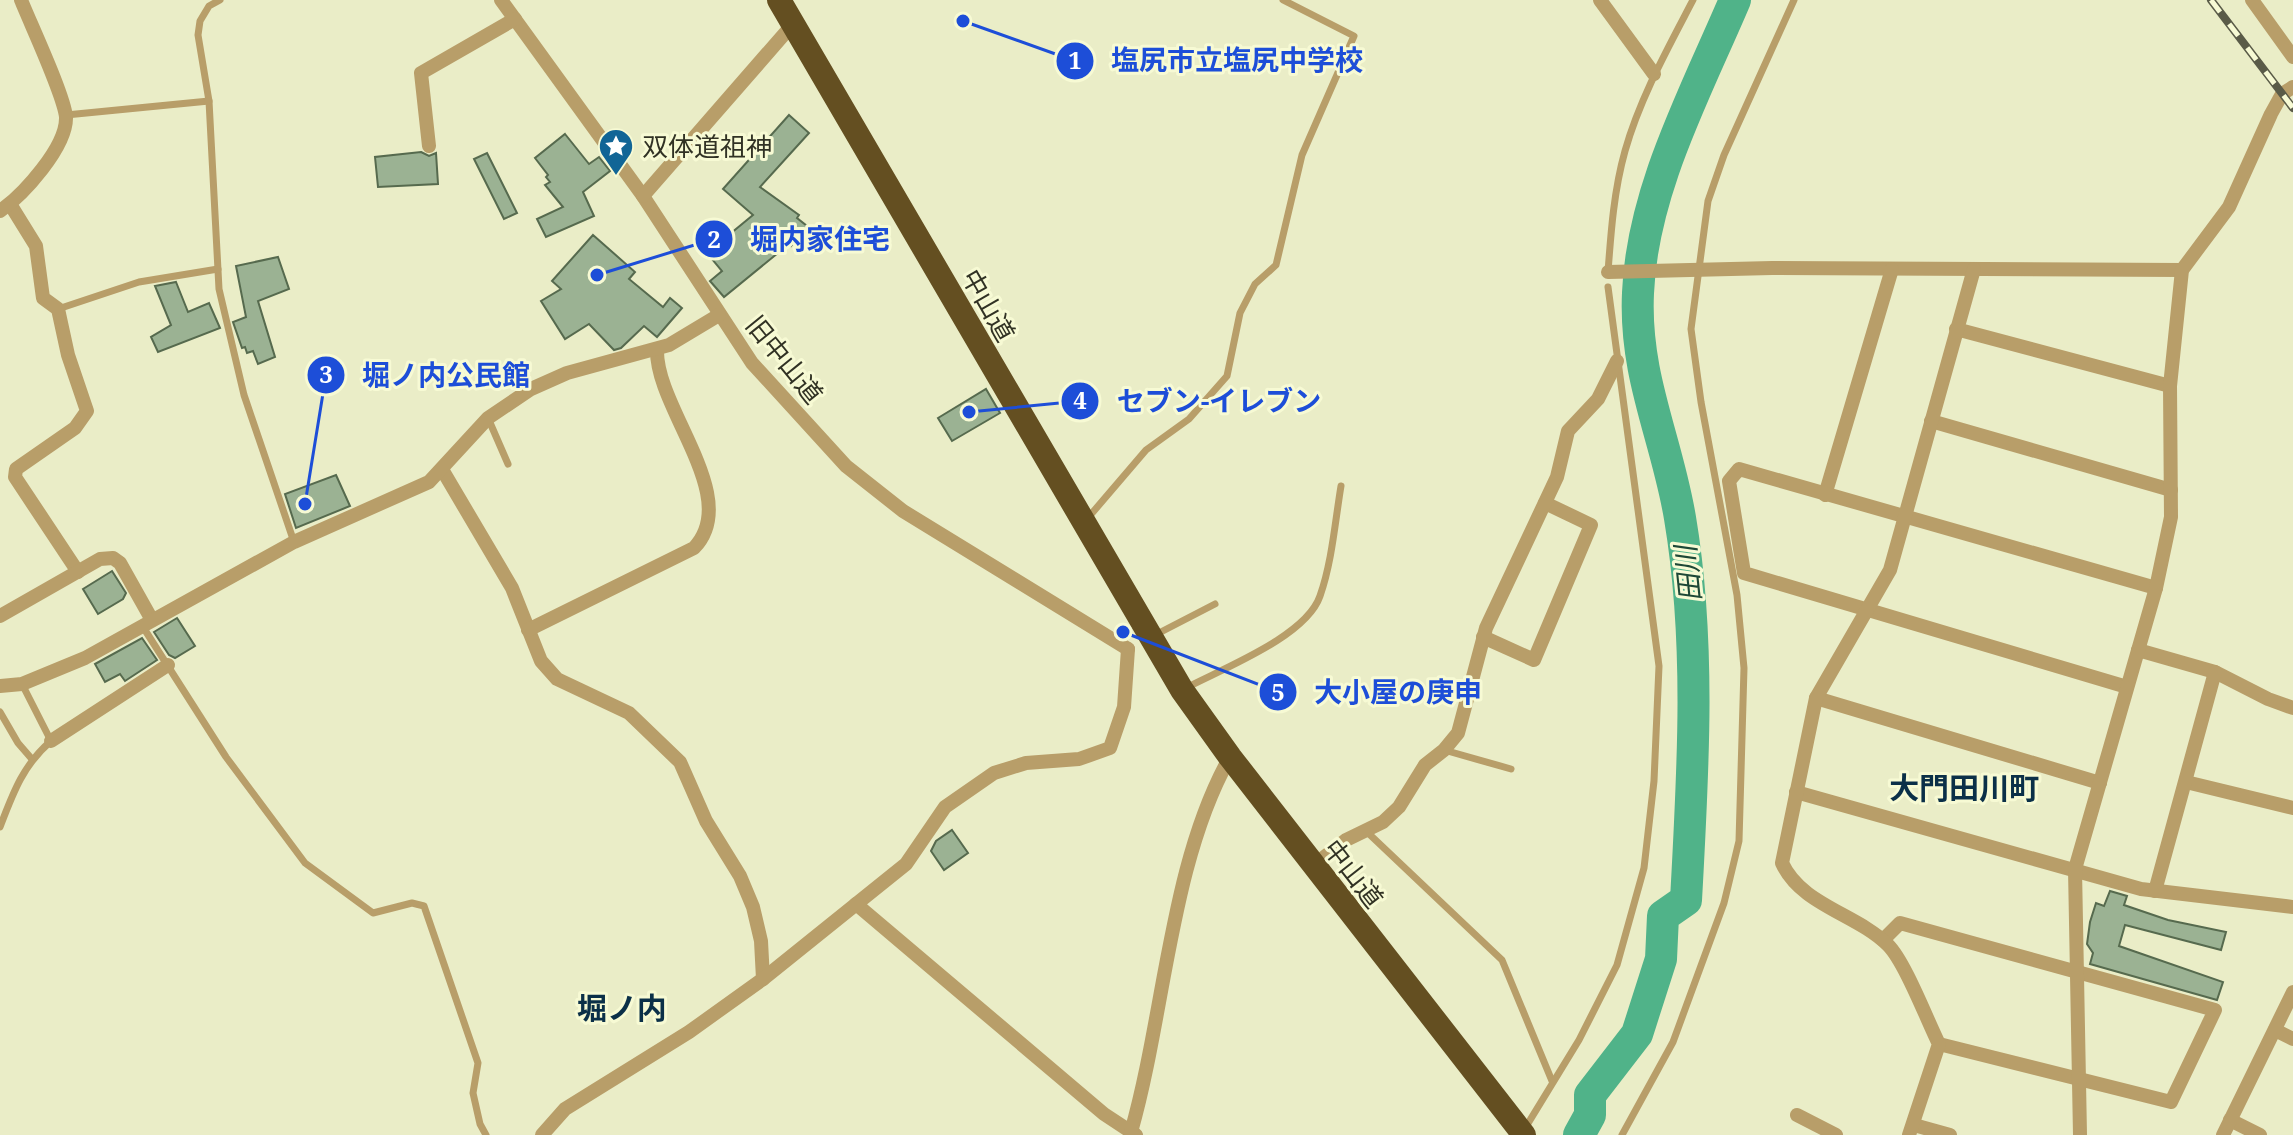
<svg xmlns="http://www.w3.org/2000/svg" width="2293" height="1135" font-family="'Noto Serif','Noto Sans JP',serif">
	<rect width="100%" height="100%" fill="#eaedc7"/>
	<g fill="none" stroke-linecap="round" stroke-linejoin="round">
		<path stroke="#50b389" stroke-width="32" d="M1579,1135L1590,1115V1095L1637,1034L1661,959L1663,916L1686,900C1693,773 1701,643 1680,518C1667,439 1634,377 1638,293C1642,191 1696,92 1735,0"/>
	</g>
	<g fill="#9bb293" stroke="#566a4e" stroke-width="2">
		<polygon points="789,115 809,133 760,187 799,215 797,218 807,226 791,246 789,244 724,297 710,281 722,271 707,253 753,215 723,189"/>
		<polygon points="565,134 589,164 599,157 610,171 583,192 594,216 546,237 537,219 563,207 545,185 550,182 546,177 548,175 535,158"/>
		<polygon points="421,152 429,156 436,153 438,184 378,187 375,157"/>
		<polygon points="487,153 517,213 504,219 474,159"/>
		<polygon points="593,235 635,272 629,279 663,307 670,298 682,308 657,337 644,326 621,348 614,350 589,324 565,339 541,301 561,289 552,281"/>
		<polygon points="278,257 289,289 258,301 275,357 258,364 253,351 247,353 245,347 242,348 233,322 246,317 236,266"/>
		<polygon points="176,282 188,312 209,303 220,328 158,352 151,337 171,325 155,286"/>
		<polygon points="986,389 1000,413 952,441 938,418"/>
		<polygon points="336,475 350,506 296,528 285,494"/>
		<polygon points="112,571 126,593 123,599 98,614 83,589"/>
		<polygon points="177,618 195,646 175,658 169,655 154,632"/>
		<polygon points="142,638 157,660 125,681 120,674 105,682 95,664"/>
		<polygon points="952,830 968,853 944,870 931,851 936,841"/>
		<polygon points="2110,891 2127,896 2124,905 2168,920 2226,932 2221,950 2125,925 2119,946 2223,982 2217,1000 2090,964 2093,953 2087,944 2090,922 2096,903 2104,906"/>
	</g>
	<g fill="none" stroke-linecap="round" stroke-linejoin="round">
		<g stroke="#b89e69" stroke-width="7">
			<polyline points="220,0 209,6 200,21 198,35 209,101 219,289 244,395 294,542"/>
			<polyline points="66,115 209,101"/>
			<path d="M1608,272C1611,231 1614,190 1625,151C1640,98 1668,48 1693,0"/>
			<polyline points="58,309 139,282 218,269"/>
			<polyline points="488,418 508,464"/>
			<polyline points="1087,519 1146,450 1189,419 1227,376 1240,313 1255,284 1276,265 1302,155 1354,36 1283,0"/>
			<polyline points="143,627 226,757 305,863 373,913 412,903 424,906 478,1063 473,1093 480,1124 486,1135"/>
			<polyline points="1155,635 1215,604"/>
			<path d="M1184,689C1221,669 1306,637 1320,596C1332,562 1335,522 1341,486"/>
			<polyline points="0,712 18,743 31,758"/>
			<polyline points="1444,750 1511,769"/>
			<path d="M0,827C13,793 23,765 51,741L22,684"/>
			<polyline points="1367,832 1502,960 1552,1081"/>
			<polyline points="1524,1130 1579,1040 1617,965 1644,868 1654,781 1659,666 1608,287"/>
			<polyline points="1622,1135 1673,1042 1724,903 1739,841 1744,668 1737,595 1701,402 1691,329 1708,201 1724,155 1794,0"/>
		</g>
		<g stroke="#b89e69" stroke-width="14">
			<polyline points="501,0 643,196 752,363 846,466 903,511 1128,649"/>
			<polyline points="1600,0 1654,74"/>
			<polyline points="2252,0 2293,57"/>
			<polyline points="429,146 421,73 515,19"/>
			<polyline points="643,196 793,24"/>
			<polyline points="10,204 36,246 43,298 58,309 68,355 87,411 75,428 16,469 15,477 78,572"/>
			<path d="M0,211C23,195 67,147 66,117C64,95 31,25 21,0"/>
			<polyline points="1608,272 1772,268 2182,270"/>
			<polyline points="1956,329 2170,386"/>
			<polyline points="1931,421 2171,490"/>
			<polyline points="443,471 512,588 541,661 557,679 629,713 680,762 706,821 740,876 753,907 761,941 763,979"/>
			<polyline points="1825,495 1892,269"/>
			<polyline points="0,616 100,559 113,558 120,563 152,620"/>
			<path d="M528,630L694,548C743,497 655,408 657,349"/>
			<polyline points="1483,637 1534,660 1591,525 1545,503"/>
			<polyline points="2138,650 2215,672 2268,699 2293,708"/>
			<polyline points="0,686 22,684 85,658 294,542 429,482 488,418 531,389 567,373 669,345 719,315"/>
			<polyline points="2127,687 1744,573 1729,481 1739,469 2156,588"/>
			<polyline points="1816,698 2100,783"/>
			<polyline points="51,741 168,665"/>
			<polyline points="2186,782 2293,808"/>
			<polyline points="1796,792 2141,889 2293,907"/>
			<polyline points="1313,866 1346,840 1383,822 1399,807 1425,765 1444,750 1458,733 1486,628 1557,477 1568,431 1598,399 1617,361"/>
			<polyline points="2155,891 2215,672"/>
			<polyline points="856,904 1104,1114 1136,1135"/>
			<polyline points="1883,940 1900,923 2215,1010 2171,1102 1939,1044"/>
			<polyline points="2275,1030 2293,1039"/>
			<polyline points="1797,1115 1836,1135"/>
			<polyline points="2230,1120 2260,1135"/>
			<polyline points="1914,1125 1950,1135"/>
			<path d="M1131,1132C1165,1013 1170,863 1230,757"/>
			<polyline points="542,1135 565,1109 689,1032 763,979 906,864 945,807 994,773 1026,763 1079,759 1110,748 1124,707 1128,649"/>
			<path d="M1909,1135L1939,1044C1927,1020 1905,962 1888,945C1857,914 1801,905 1782,863L1816,698L1890,570L1974,269"/>
			<polyline points="2080,1135 2075,869 2156,588 2171,517 2170,386 2182,270 2229,207 2271,114 2282,94 2293,87"/>
			<polyline points="2223,1135 2293,992"/>
		</g>
		<polyline stroke="#644f21" stroke-width="24" points="779,0 1182,690 1230,757 1524,1135"/>
		<g stroke="#5a5b48" stroke-width="8">
			<polyline id="rail" points="2211,0 2293,108"/>
		</g>
		<use href="#rail" stroke="#f7fad4" stroke-width="5" stroke-dasharray="15" stroke-linecap="butt"/>
	</g>
	<defs>
		<g id="sight-pin" transform="scale(1.8)"><path d="M0 17L-7.5 6A9.5 9.5 0 1 1 7.5 6Z" fill="#116596" stroke="#f7fad4"/><path d="M0-6L1.8-2.2L6-1.7L2.9 1.2L3.7 5.4L0 3.3L-3.7 5.4L-2.9 1.2L-6-1.7L-1.8-2.2Z" fill="#fff"/></g>
	</defs>
	<g fill-rule="evenodd">
		<use href="#sight-pin" x="616" y="146"/>
	</g>
	<g text-anchor="middle" dominant-baseline="central" stroke-width="6" stroke-linejoin="round" paint-order="stroke">
		<g font-size="26" fill="#313224" stroke="#f7fad4" text-anchor="start">
			<text x="642" y="146">双体道祖神</text>
		</g>
		<g font-size="26" fill="#313224" stroke="#f7fad4">
			<text transform="translate(989 305) rotate(60)">中山道</text>
			<text transform="translate(785 359) rotate(51)">旧中山道</text>
			<text transform="translate(1354 873) rotate(52)">中山道</text>
		</g>
		<g font-size="28" font-style="italic" fill="#1e4836" stroke="#f7fad4">
			<text transform="translate(1687 574) rotate(-96)">田川</text>
		</g>
		<g font-size="30" font-weight="bold" fill="#0b3048" stroke="#f7fad4">
			<text x="1964" y="787">大門田川町</text>
			<text x="622" y="1007">堀ノ内</text>
		</g>
	</g>
	<path fill="none" stroke="#1d4ed8" stroke-width="3" d="M963 21L1075 61M597 275L714 239M305 504L326 375M969 412L1080 401M1123 632L1278 692"/>
	<g fill="#1d4ed8" stroke="#f7fad4" stroke-width="3">
		<circle cx="963" cy="21" r="8"/>
		<circle cx="597" cy="275" r="8"/>
		<circle cx="305" cy="504" r="8"/>
		<circle cx="969" cy="412" r="8"/>
		<circle cx="1123" cy="632" r="8"/>
		<circle cx="1075" cy="61" r="20"/>
		<circle cx="714" cy="239" r="20"/>
		<circle cx="326" cy="375" r="20"/>
		<circle cx="1080" cy="401" r="20"/>
		<circle cx="1278" cy="692" r="20"/>
	</g>
	<g font-size="24" text-anchor="middle" font-weight="bold" fill="#fff">
		<text x="1075" y="69">1</text>
		<text x="714" y="248">2</text>
		<text x="326" y="383">3</text>
		<text x="1080" y="409">4</text>
		<text x="1278" y="701">5</text>
	</g>
	<g font-size="28" text-anchor="middle" font-weight="bold" fill="#1d4ed8" stroke="#f7fad4" stroke-width="6" stroke-linejoin="round" paint-order="stroke">
		<text x="1237" y="70">塩尻市立塩尻中学校</text>
		<text x="820" y="249">堀内家住宅</text>
		<text x="446" y="385">堀ノ内公民館</text>
		<text x="1219" y="411">セブン-イレブン</text>
		<text x="1398" y="702">大小屋の庚申</text>
	</g>
</svg>
